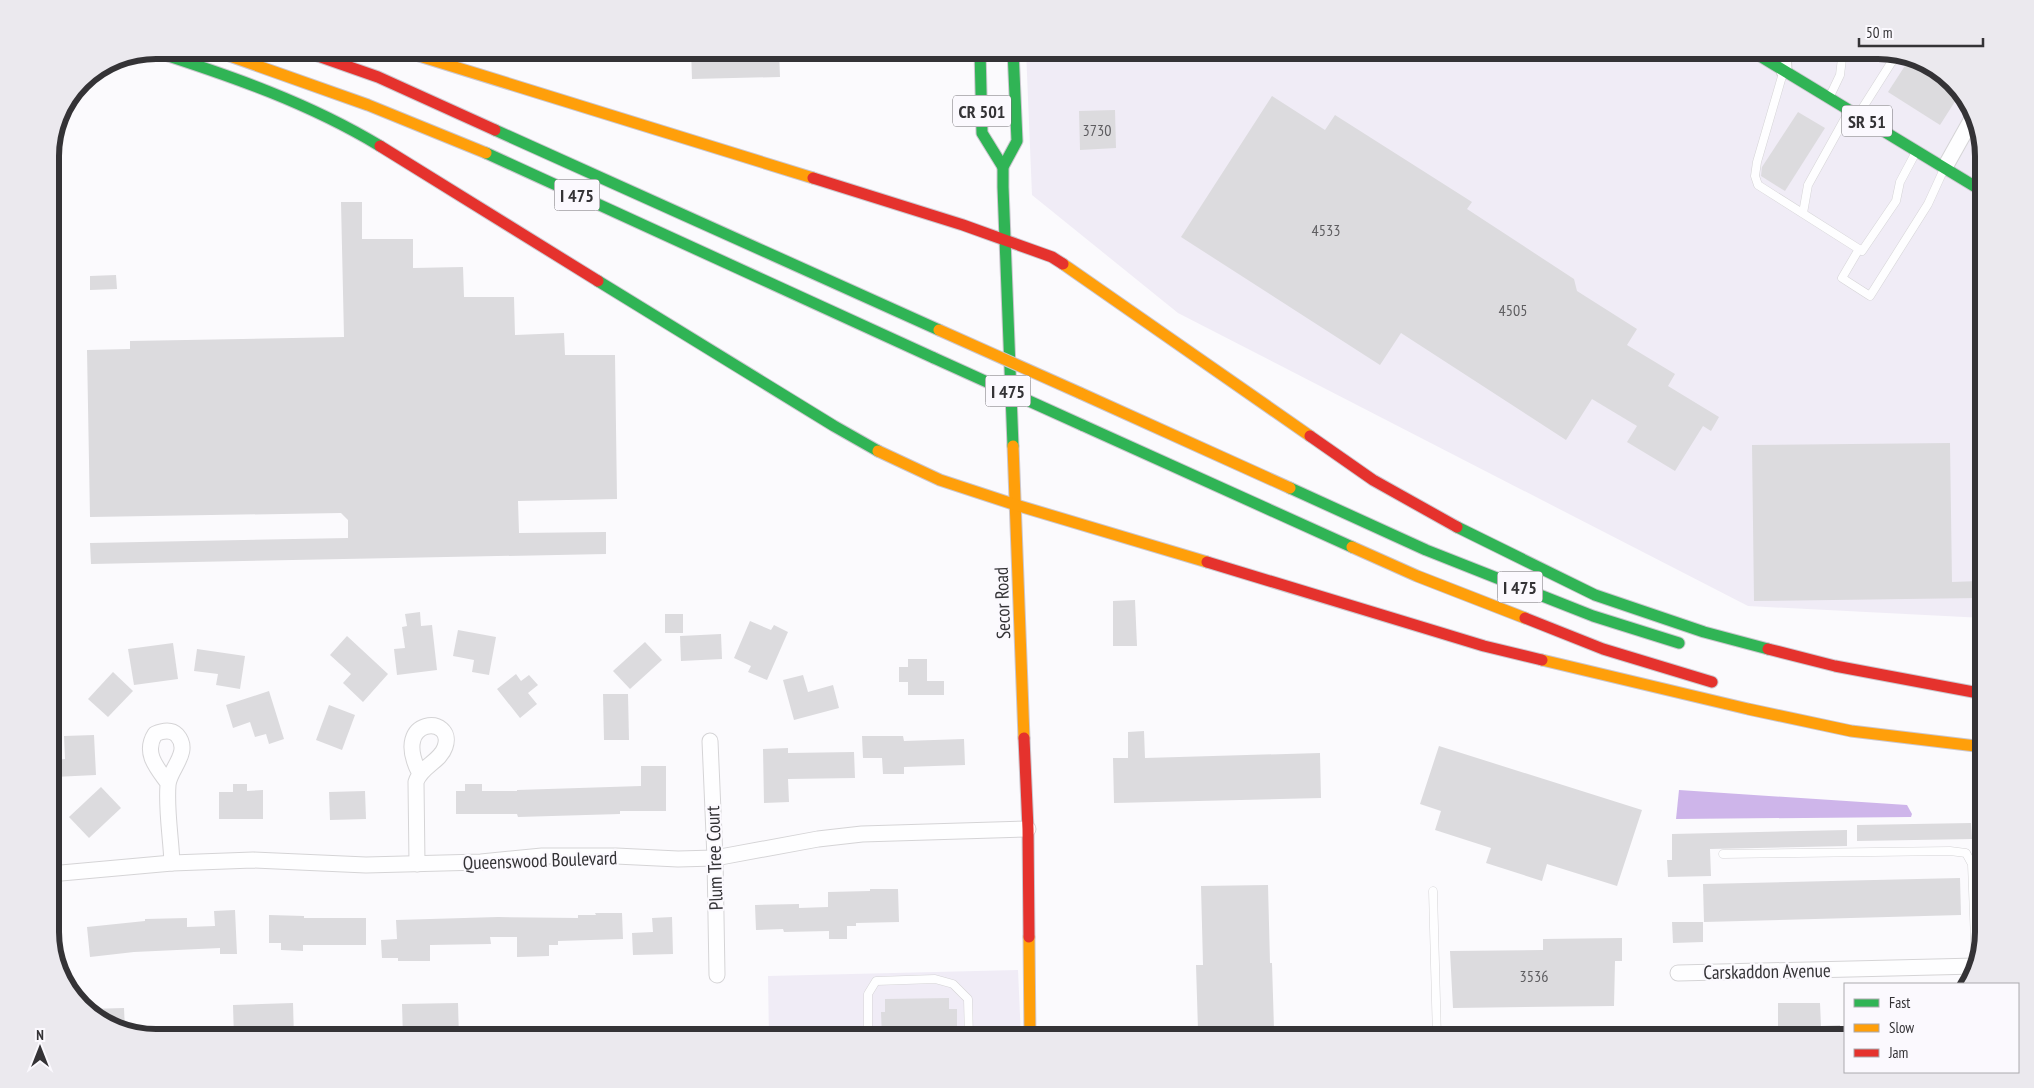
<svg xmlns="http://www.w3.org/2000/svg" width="2034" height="1088" font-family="'PT Sans Narrow',sans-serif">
	<rect width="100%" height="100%" fill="#fbfafd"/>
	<g fill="#f0ecf6">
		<polygon points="1026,50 1878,50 1925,61 1966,97 1984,149 1984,618 1748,606 1178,313 1032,195"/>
		<polygon points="1018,970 1021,1038 769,1038 768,976"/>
	</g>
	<polygon fill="#ceb5ea" points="1679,790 1907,805 1912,814 1911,817 1676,819"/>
	<g fill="#dcdbde">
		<polygon points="691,50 779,50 780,77 692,79"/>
		<polygon points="1910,58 1961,92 1940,125 1888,92"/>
		<polygon points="1272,96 1325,130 1335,115 1472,202 1467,209 1574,279 1577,291 1637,329 1627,345 1675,374 1668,386 1719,417 1711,431 1703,426 1675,471 1627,442 1637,426 1592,399 1566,440 1401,333 1380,365 1181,237"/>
		<polygon points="1115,110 1116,148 1080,150 1079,111"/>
		<polygon points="1798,112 1825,128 1785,191 1761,176 1762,167"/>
		<polygon points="341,202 362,202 362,239 413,239 413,268 463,267 464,297 514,297 515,335 564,333 565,355 615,355 617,499 518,501 519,533 606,532 606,554 91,564 90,543 348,538 348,520 341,513 90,517 87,350 130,349 130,341 344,337"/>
		<polygon points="116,275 117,289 90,290 90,276"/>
		<polygon points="1950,443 1952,582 1979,581 1979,598 1754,601 1752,445"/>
		<polygon points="1135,600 1137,646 1113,646 1113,601"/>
		<polygon points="420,612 421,626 432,625 437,670 397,675 394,649 405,648 402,627 407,626 405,614"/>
		<rect x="665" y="614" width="18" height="19"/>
		<polygon points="750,621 771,630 774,625 788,632 767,680 748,672 751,666 734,658"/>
		<polygon points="458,630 496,637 489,675 472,672 474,660 453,656"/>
		<polygon points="721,634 722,659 681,661 680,636"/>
		<polygon points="347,636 388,674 363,702 343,683 351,674 330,655"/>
		<polygon points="645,642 662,660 630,689 613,671"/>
		<polygon points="173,643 178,679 134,685 128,649"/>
		<polygon points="197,649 245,656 240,689 216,685 218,674 194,671"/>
		<polygon points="908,659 927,659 927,681 944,681 944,695 908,695 908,682 899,682 899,667 908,667"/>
		<polygon points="113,672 133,691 108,717 88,699"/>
		<polygon points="516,674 521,681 529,675 538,685 528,693 537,704 520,718 497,689"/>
		<polygon points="803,675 808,692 833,685 839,708 794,720 783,680"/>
		<polygon points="269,691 284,739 269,744 266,734 255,737 250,722 233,728 226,705"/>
		<polygon points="603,694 628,694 629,740 604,740"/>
		<polygon points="329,705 355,715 342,750 316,740"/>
		<polygon points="1144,731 1145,758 1320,753 1321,798 1114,803 1113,758 1128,758 1128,732"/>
		<polygon points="94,735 96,775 54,777 53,760 65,759 64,736"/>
		<polygon points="862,736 903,736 904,741 964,739 965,765 904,767 904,774 883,774 882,758 863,758"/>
		<polygon points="1439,746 1642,810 1617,886 1547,864 1542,881 1486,863 1491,848 1435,830 1441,811 1420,804"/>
		<polygon points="788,748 788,753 854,752 855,778 788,779 789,802 764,803 763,749"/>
		<polygon points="641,766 666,766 666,811 620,811 620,814 518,817 517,814 456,814 456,791 465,791 465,784 482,784 482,791 517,791 517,790 641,786"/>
		<polygon points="233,784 247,784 247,791 263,790 263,819 219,819 219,792 233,792"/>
		<polygon points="101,787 121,808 89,838 69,817"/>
		<polygon points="365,791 366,819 330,820 329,792"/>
		<polygon points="1971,823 1972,839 1857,841 1857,825"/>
		<polygon points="1847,830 1847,846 1710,849 1711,876 1668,877 1667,860 1672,860 1672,834"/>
		<polygon points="1960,878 1961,915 1704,922 1703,884"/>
		<polygon points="1268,885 1270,963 1272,963 1274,1029 1198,1030 1196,965 1203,965 1201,886"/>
		<polygon points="870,889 898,889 899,922 856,923 856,926 847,926 847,939 829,939 829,931 784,932 783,929 756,930 755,905 799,904 799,908 828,907 828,892 870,891"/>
		<polygon points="235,910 237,954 220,954 220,948 134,952 90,957 87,927 145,921 145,919 187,918 187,927 215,926 214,911"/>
		<polygon points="595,913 622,913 623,939 558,941 558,945 549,945 549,956 517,957 517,937 490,937 491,944 430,945 430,961 398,961 398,958 382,958 381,940 397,939 396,920 498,917 578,918 578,915 596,915"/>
		<polygon points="269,915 304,916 304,918 366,918 366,945 303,945 303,951 281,950 281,943 269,943"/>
		<polygon points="672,917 673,954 633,955 632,933 653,932 652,918"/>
		<polygon points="1672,922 1703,922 1703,942 1673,943"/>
		<polygon points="1622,938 1622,961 1615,961 1614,1006 1453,1008 1450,951 1543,950 1543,939"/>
		<polygon points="949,998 949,1009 957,1009 957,1038 882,1038 881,1012 885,1012 885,999"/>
		<polygon points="293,1003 294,1038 234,1038 233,1005"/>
		<polygon points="458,1003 459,1038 403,1038 402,1004"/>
		<polygon points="1778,1003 1820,1003 1821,1026 1840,1025 1840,1038 1814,1038 1814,1028 1778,1029"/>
		<polygon points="124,1008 125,1031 109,1027 89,1009"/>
	</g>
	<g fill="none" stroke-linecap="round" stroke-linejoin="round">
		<g stroke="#d5d4d6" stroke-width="9">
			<g id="lane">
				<polyline points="1830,50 1842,56"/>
				<polyline points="1783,73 1757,162 1755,176 1758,185 1862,251 1896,201 1900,182 1916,152"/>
				<polyline points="1830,96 1840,75 1843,50"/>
				<polyline points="1860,112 1891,63 1901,55"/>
				<polyline points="1803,213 1808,185 1848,113"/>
				<polyline points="1859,249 1842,278 1870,296 1928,204 1944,169"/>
				<polyline points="1723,854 1950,851 1966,853 1972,864 1976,966"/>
				<polyline points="1433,891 1437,1038"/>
				<polyline points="868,1026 868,994 876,981 935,979 953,984 968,999 969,1038"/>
			</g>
		</g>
		<g stroke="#d5d4d6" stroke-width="17">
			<g id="street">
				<polyline points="1783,50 1784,71"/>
				<polyline points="1945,167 1973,117"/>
				<polyline points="710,741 715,858 717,975"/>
				<path d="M168,783C157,768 143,753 155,734C162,731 171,729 177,735C192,752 169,769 168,785C166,810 171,838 172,863"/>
				<path d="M417,864L416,782C421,766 440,762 445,747C456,715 391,716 419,772"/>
				<polyline points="50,874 172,863 253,860 366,865 481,862 542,856 616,856 678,859 715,858 818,839 862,834 1028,829"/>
				<polyline points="1678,973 1976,966"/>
			</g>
		</g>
		<g stroke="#cbc7cf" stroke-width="13">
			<g id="fast">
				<polyline points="980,50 982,133 1003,167"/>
				<polyline points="1013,50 1017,141 1003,167 1003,187 1013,446"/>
				<polyline points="1750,50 1984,192"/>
				<path d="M153,51C231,76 309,103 380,146"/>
				<polyline points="495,130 939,330"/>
				<polyline points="486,153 934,358"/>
				<polyline points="598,281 834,426 878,451"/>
				<polyline points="1082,425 1352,547"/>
				<polyline points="1290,488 1426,550 1593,616 1679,643"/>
				<polyline points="1457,527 1595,595 1704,632 1768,649"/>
			</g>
		</g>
		<g stroke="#cbc7cf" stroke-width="13">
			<g id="slow">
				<polyline points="213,50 368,105 486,153"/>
				<polyline points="400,50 813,178"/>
				<polyline points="1063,264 1310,436"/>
				<polyline points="1080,393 1290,488"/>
				<polyline points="1013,446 1024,738"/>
				<polyline points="878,451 940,480 1016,505 1207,562"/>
				<polyline points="1352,547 1417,576 1525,618"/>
				<polyline points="1542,660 1748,709 1851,731 1984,747"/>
				<polyline points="1029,937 1030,1038"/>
			</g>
		</g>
		<g stroke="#cbc7cf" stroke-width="13">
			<g id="jam">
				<polyline points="301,50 378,77 495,130"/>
				<polyline points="380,146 598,281"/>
				<polyline points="813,178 963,225 1052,257 1063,264"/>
				<polyline points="1310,436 1373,480 1457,527"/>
				<polyline points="1207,562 1484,646 1542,660"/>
				<polyline points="1525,618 1603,649 1712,682"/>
				<polyline points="1768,649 1835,666 1984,694"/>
				<polyline points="1024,738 1028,829 1029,937"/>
			</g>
		</g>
		<use href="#lane" stroke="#fefeff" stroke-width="8"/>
		<use href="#street" stroke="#fefeff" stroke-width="15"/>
		<use href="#fast" stroke="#30b455" stroke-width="11"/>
		<use href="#slow" stroke="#ff9f0a" stroke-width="11"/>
		<use href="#jam" stroke="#e5322d" stroke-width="11"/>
		<g stroke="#cbc7cf" stroke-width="13" stroke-linecap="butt">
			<polyline id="fast-bridge" points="934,358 1082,425"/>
		</g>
		<g stroke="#cbc7cf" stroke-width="13" stroke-linecap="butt">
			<polyline id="slow-bridge" points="939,330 1080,393"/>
		</g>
		<use href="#fast-bridge" stroke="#30b455" stroke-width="11"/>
		<use href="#slow-bridge" stroke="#ff9f0a" stroke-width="11"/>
	</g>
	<g text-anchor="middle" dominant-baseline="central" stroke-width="4.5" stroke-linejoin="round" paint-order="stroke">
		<g font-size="16" fill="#5e5d60">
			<text x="1097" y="130">3730</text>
			<text x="1326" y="230">4533</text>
			<text x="1513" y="310">4505</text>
			<text x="1534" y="976">3536</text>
		</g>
		<g fill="#fbf9fe" stroke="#706e72" stroke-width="1">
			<rect x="953" y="95.5" width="58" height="31" rx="4"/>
			<rect x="1842" y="105.5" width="50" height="31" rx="4"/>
			<rect x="554.5" y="179.5" width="45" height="31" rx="4"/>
			<rect x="985.5" y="375.5" width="45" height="31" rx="4"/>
			<rect x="1497.5" y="571.5" width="45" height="31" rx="4"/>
		</g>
		<g font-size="18" font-weight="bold" fill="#343336">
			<text x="982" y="111">CR 501</text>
			<text x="1867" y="121">SR 51</text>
			<text x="577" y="195">I 475</text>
			<text x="1008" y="391">I 475</text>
			<text x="1520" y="587">I 475</text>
		</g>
		<g font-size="19" fill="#343336" stroke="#fbf9fe">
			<text transform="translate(1002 603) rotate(-92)">Secor Road</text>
			<text transform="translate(714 858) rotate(-92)">Plum Tree Court</text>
			<text transform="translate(540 860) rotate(-2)">Queenswood Boulevard</text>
			<text transform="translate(1767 971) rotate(-1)">Carskaddon Avenue</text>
		</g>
	</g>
	<path d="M0 0H2034V1088H0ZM156 59H1878A97 97 0 0 1 1975 156V932A97 97 0 0 1 1878 1029H156A97 97 0 0 1 59 932V156A97 97 0 0 1 156 59Z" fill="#ebe9ee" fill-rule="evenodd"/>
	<path fill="none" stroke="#343336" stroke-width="6" d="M156 59H1878A97 97 0 0 1 1975 156V932A97 97 0 0 1 1878 1029H156A97 97 0 0 1 59 932V156A97 97 0 0 1 156 59Z"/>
	<rect x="1844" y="983" width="175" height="90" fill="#fbf9fe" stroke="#abaaae"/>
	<rect x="1854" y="999" width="25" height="8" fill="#30b455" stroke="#abaaae"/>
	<text x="1889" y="1008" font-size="15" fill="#343336">Fast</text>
	<rect x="1854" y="1024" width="25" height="8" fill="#ff9f0a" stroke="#abaaae"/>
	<text x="1889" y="1033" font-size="15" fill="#343336">Slow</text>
	<rect x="1854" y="1049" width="25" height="8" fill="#e5322d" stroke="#abaaae"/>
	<text x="1889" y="1058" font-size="15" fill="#343336">Jam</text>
	<g transform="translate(40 1048)" stroke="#fbf9fe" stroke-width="4" paint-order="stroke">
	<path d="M0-4L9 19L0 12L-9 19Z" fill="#343336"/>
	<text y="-8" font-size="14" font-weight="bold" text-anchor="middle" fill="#343336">N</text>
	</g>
	<path d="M1859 38v8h124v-8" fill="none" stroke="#343336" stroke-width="2.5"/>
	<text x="1866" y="38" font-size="15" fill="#343336" stroke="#fbf9fe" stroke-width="4" paint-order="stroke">50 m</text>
</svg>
